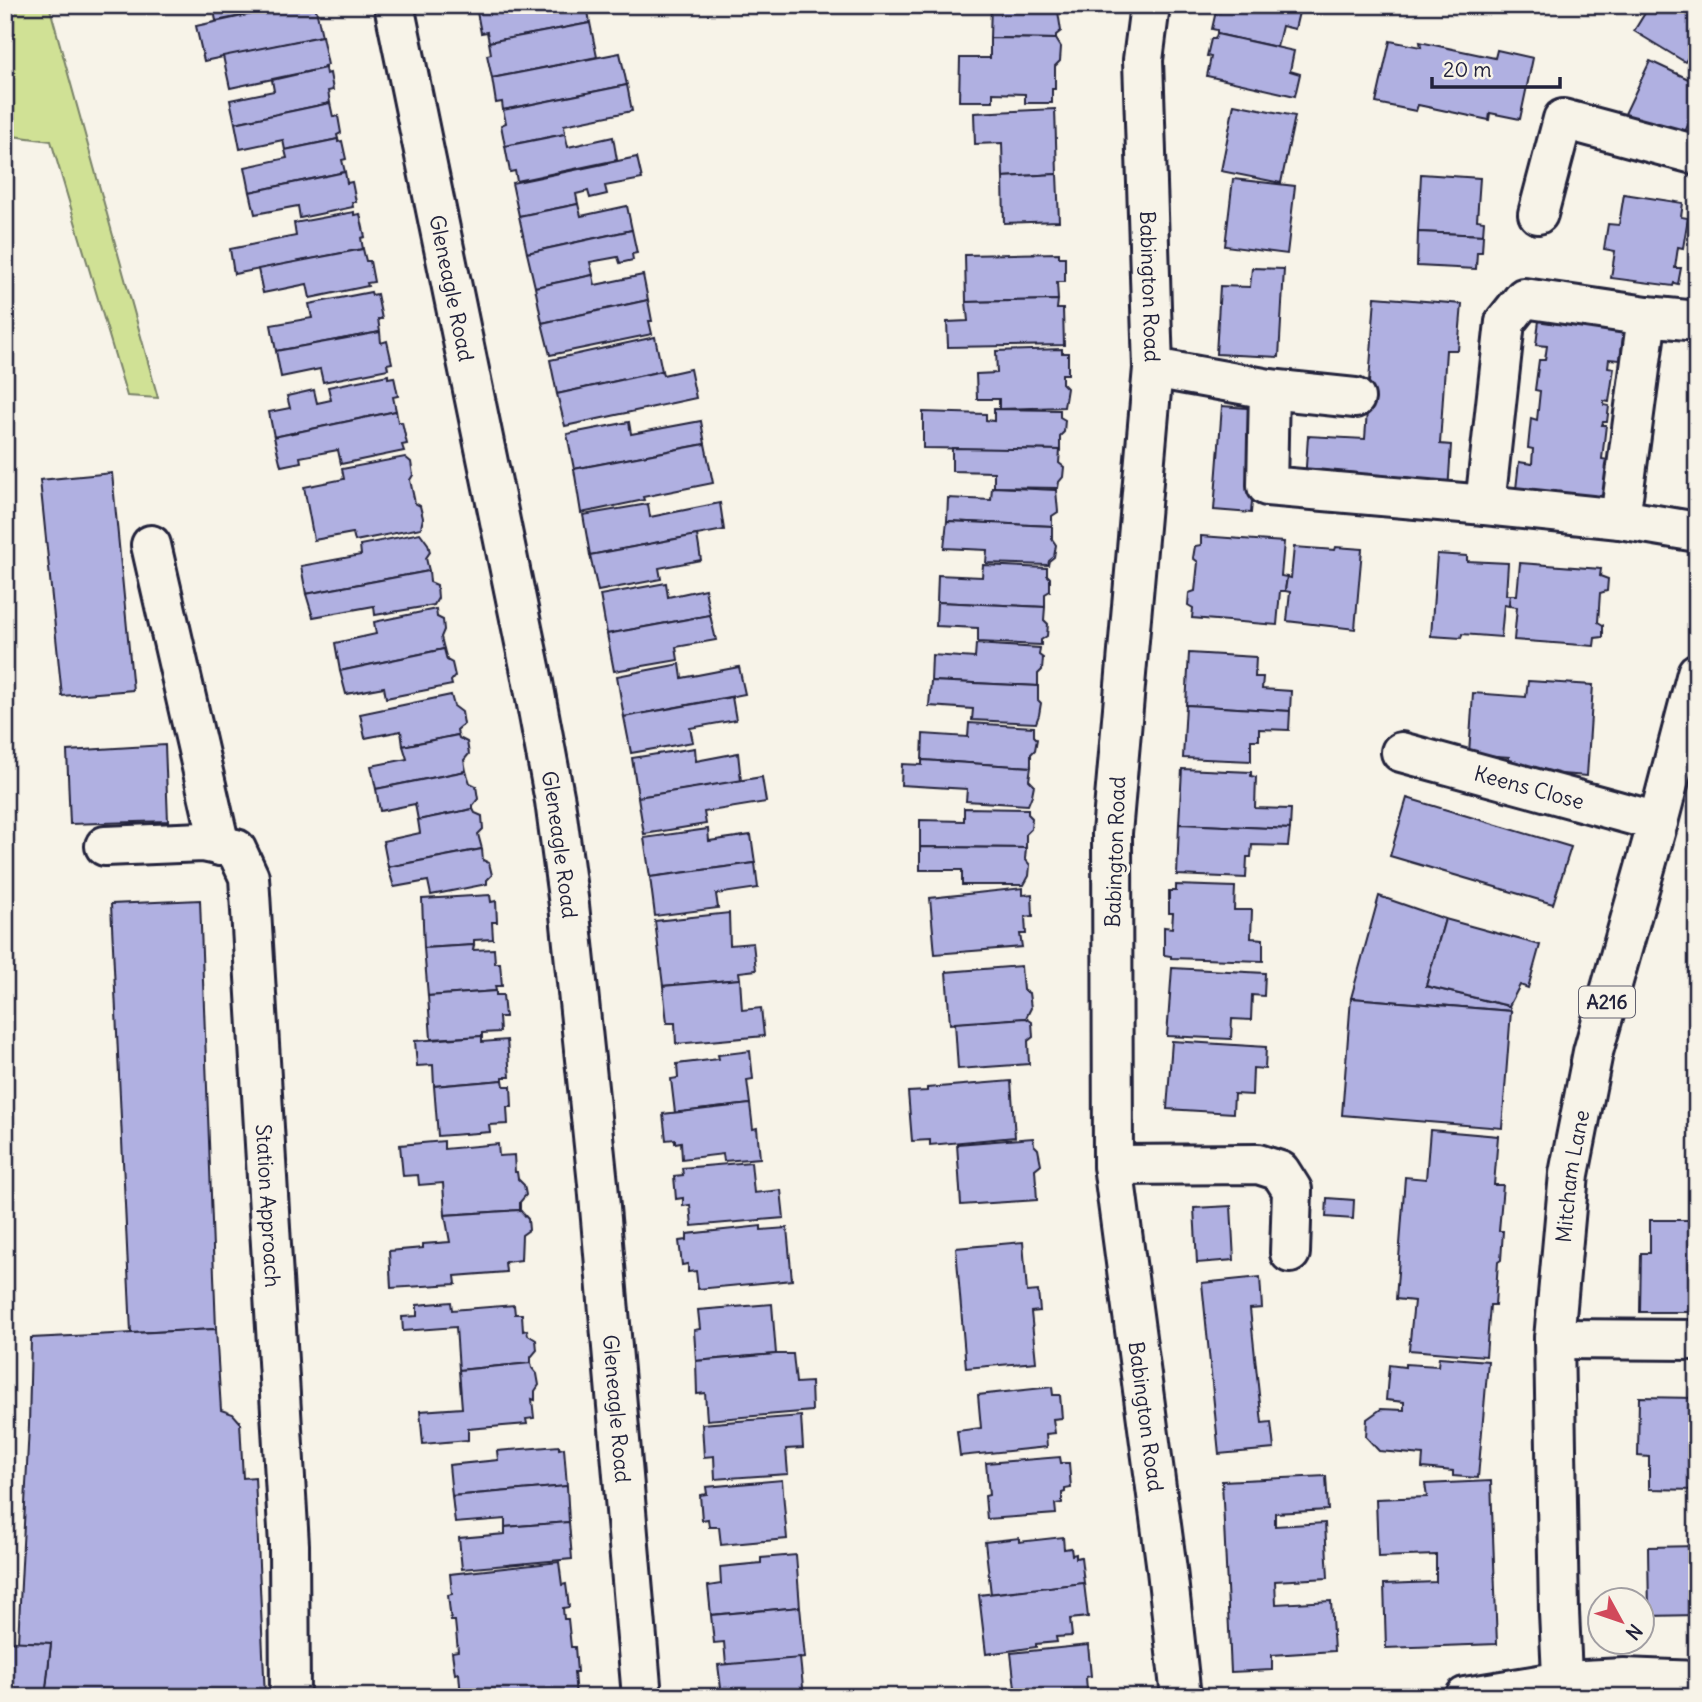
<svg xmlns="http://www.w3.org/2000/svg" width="1702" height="1702" font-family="Delius,sans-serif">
	<rect width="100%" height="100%" fill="#f7f3e8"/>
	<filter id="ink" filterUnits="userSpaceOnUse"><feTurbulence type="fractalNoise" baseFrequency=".0143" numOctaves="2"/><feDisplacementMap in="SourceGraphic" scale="14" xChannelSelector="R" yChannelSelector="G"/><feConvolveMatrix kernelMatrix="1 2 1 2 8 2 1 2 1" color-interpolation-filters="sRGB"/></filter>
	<g filter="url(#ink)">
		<polygon fill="#d0e195" stroke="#798268" stroke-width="2" points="5,5 49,5 158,398 127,396 51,141 5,135"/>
		<g fill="#b0b0e1" stroke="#22223b" stroke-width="2">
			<polygon points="213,5 294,5 216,21"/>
			<polygon points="294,5 315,5 322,36 204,61 196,26"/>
			<polygon points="485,5 537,5 538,8 551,5 587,5 590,23 489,42 487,32 481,33 476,7"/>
			<polygon points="991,5 1057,5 1061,31 1056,35 1056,39 990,38"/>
			<polygon points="1222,5 1286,5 1300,8 1295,29 1282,26 1277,47 1217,34 1217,30 1212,29 1216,11 1220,12"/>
			<polygon points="1650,5 1697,5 1697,44 1685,62 1634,31"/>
			<polygon points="590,23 597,57 492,78 487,55 491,54 489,42"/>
			<polygon points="1217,34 1294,51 1290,71 1300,74 1295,96 1207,76 1211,57 1207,56 1211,39 1215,39"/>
			<polygon points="322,36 328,65 324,66 325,68 230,88 223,56"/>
			<polygon points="990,38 1056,39 1061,47 1060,61 1055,66 1055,89 1052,89 1052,103 1025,103 1025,94 993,93 993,101 959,101 960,58 990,58"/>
			<polygon points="1390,41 1421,47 1420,42 1495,58 1497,50 1533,58 1520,119 1490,113 1489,120 1418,105 1416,111 1376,103"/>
			<polygon points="620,53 627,85 503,110 502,102 496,103 492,78"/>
			<polygon points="1650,61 1697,83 1697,107 1679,144 1623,118"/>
			<polygon points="325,68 326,74 330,73 333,90 328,91 330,103 235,123 230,100 274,91 272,80"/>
			<polygon points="627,85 632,111 564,125 565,134 505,146 501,125 506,123 503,110"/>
			<polygon points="330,103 333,117 338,116 341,133 337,135 338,139 285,150 283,140 240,149 235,123"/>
			<polygon points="1234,104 1295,116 1281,183 1221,171"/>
			<polygon points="1055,109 1057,174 1003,177 1002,143 975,144 974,113"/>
			<polygon points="565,134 568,147 613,137 617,160 517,181 515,171 510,172 505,146"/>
			<polygon points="338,139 338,142 342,141 346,159 342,160 345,172 250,192 245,167 287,158 285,150"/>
			<polygon points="637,157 642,179 605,186 607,194 590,198 588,191 576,194 578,204 519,216 512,183"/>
			<polygon points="345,172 347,183 352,182 356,202 352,202 353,207 300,218 298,206 255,214 250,192"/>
			<polygon points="1057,174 1059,221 1004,223 1003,177"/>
			<polygon points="1421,174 1480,178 1477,220 1484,221 1483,235 1418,232"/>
			<polygon points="1233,179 1295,186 1287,254 1225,246"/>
			<polygon points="1624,194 1683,203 1681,217 1688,218 1683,248 1678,247 1675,268 1681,268 1678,284 1674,283 1673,286 1611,278 1615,251 1604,249 1608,224 1619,225"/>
			<polygon points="578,204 581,216 627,206 632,230 527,253 519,216"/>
			<polygon points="354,212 354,215 360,214 365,237 361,238 363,249 234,274 230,249 296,236 294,223"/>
			<polygon points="632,230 637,253 632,254 633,260 620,263 618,257 590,262 593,275 535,287 527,253"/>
			<polygon points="1418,232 1483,235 1482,252 1477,252 1476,269 1417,266"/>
			<polygon points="363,249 366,261 370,261 374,282 367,283 368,286 310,298 307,284 263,293 258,269"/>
			<polygon points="1059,253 1059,257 1065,257 1065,282 1057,282 1058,300 966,302 965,255"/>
			<polygon points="1252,268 1284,269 1279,357 1216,354 1220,286 1250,287"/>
			<polygon points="593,275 595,285 643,275 648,300 542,323 535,287"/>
			<polygon points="371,292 372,295 377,294 382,319 378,319 380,332 276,351 271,325 312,318 309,304"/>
			<polygon points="1375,297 1462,304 1458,350 1446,350 1440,444 1451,445 1448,492 1305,482 1308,436 1365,439"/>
			<polygon points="648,300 652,321 649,321 652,334 550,355 542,323"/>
			<polygon points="1058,300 1057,309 1063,309 1064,345 948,347 947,322 968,321 966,302"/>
			<polygon points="1540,312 1625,322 1620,360 1609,359 1608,367 1614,368 1609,402 1604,401 1604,405 1609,406 1607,422 1603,422 1602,425 1606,425 1602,459 1608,460 1603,502 1515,498 1519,462 1532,464 1533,449 1528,448 1531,418 1537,420 1540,391 1535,390 1539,360 1545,360 1547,346 1536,345"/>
			<polygon points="380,332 381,343 387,341 392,363 387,364 388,369 323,382 320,369 281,377 276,351"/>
			<polygon points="655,337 662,371 557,394 550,360"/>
			<polygon points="1062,349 1062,353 1068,353 1068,374 1062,374 1062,383 1067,388 1064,407 999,409 999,399 977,399 976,374 997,373 996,351"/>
			<polygon points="690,369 696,398 565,426 557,394 662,371 663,375"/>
			<polygon points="388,375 388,378 394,377 398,396 393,397 396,411 274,437 269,412 290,408 287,396 314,390 317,403 331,400 328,387"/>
			<polygon points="1222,406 1260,409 1251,513 1214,510"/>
			<polygon points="994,409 1060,410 1060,417 1065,420 1064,432 1060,436 1060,450 923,448 923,412 986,414 986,420 994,421"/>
			<polygon points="396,411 398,422 402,422 407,444 402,445 404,451 341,464 338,450 300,457 301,462 281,466 274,437"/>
			<polygon points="701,421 705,444 574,469 567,434 629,422 631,434"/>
			<polygon points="705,444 713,483 643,497 644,500 581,513 574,469"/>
			<polygon points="952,448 1060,450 1059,463 1064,467 1063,477 1059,482 1058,488 994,487 994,472 952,471"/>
			<polygon points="405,457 411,462 413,475 410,480 415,503 420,506 423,518 421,528 355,541 353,533 314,540 304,487 344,479 342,469"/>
			<polygon points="112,473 133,690 62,696 40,480"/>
			<polygon points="992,487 1056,490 1058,512 1052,516 1052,526 947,521 948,498 991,500"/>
			<polygon points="720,503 724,530 590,555 583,515 648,504 650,517"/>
			<polygon points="947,521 1052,526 1052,539 1056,545 1054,557 1049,561 1048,565 986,563 987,550 944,548"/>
			<polygon points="420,533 428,544 430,552 426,558 429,571 306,594 301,566 361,555 360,545"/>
			<polygon points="697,535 701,560 659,568 661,579 598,591 590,555"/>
			<polygon points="1201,536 1284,542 1281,576 1287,577 1285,591 1280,591 1277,625 1192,618 1193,608 1188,605 1189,593 1195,591 1198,562 1193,558 1195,546 1201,545"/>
			<polygon points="1294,547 1335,550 1336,547 1362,549 1355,629 1287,621 1290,592 1285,591 1287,577 1291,578"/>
			<polygon points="1437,554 1467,556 1467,561 1508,563 1506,595 1510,595 1509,606 1504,605 1501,637 1462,634 1461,638 1431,636"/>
			<polygon points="1520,563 1601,569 1600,576 1608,579 1607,591 1600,593 1598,622 1603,625 1603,637 1595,638 1594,646 1514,640 1517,607 1509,606 1510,595 1517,595"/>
			<polygon points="983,565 1047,568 1047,575 1050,578 1050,591 1045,594 1045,607 937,602 938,575 982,577"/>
			<polygon points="429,571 430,582 437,585 438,598 434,605 375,615 374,606 313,617 306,594"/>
			<polygon points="666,583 668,597 705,589 710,615 607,634 600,595"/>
			<polygon points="937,602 1045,607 1044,620 1048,624 1047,636 1041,640 1041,645 978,642 978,628 936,626"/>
			<polygon points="436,609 437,617 443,620 444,630 441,637 444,649 340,671 335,643 376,634 374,622"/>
			<polygon points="710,615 716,640 676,647 678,660 614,671 607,634"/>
			<polygon points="976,644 1040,648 1039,655 1043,658 1042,670 1038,674 1038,686 931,681 932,655 975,658"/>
			<polygon points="444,649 447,660 452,663 455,676 451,681 452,685 386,698 384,687 346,694 340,671"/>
			<polygon points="1189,653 1256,657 1255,677 1263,677 1262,689 1291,691 1290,711 1186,705"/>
			<polygon points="680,664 682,678 739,667 745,694 624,717 617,676"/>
			<polygon points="931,681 1038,686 1038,700 1041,703 1039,715 1036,723 972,720 973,709 929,706"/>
			<polygon points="1528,681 1593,685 1587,776 1522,771 1523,764 1509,763 1509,757 1469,754 1473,693 1526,697"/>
			<polygon points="451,695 454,706 462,712 464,724 457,730 458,735 403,746 401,731 365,738 360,714"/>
			<polygon points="732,697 736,720 690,728 693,742 631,753 624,717"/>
			<polygon points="1186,705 1290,711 1289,730 1259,729 1259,740 1251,740 1251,761 1183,758"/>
			<polygon points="969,723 1034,727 1034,736 1037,739 1035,750 1031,754 1031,767 922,760 923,734 968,737"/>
			<polygon points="458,735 459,738 467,742 469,754 464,760 466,771 376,789 371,766 407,759 403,746"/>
			<polygon points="165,745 168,821 70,824 67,751"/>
			<polygon points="695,748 696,761 738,753 741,781 638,797 632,758"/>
			<polygon points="922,760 1031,767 1029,780 1034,785 1032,795 1028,805 966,801 967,789 901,785 902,764 922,765"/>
			<polygon points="1182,769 1251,772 1251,776 1256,777 1255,808 1291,809 1290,829 1179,824"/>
			<polygon points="466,771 470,783 476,786 478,799 473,805 473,809 418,820 415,804 380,811 376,789"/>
			<polygon points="762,777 766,802 704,812 706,824 644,834 638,797"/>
			<polygon points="1407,798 1571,847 1553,904 1390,856"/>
			<polygon points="964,808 1028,809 1028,814 1032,818 1031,829 1026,834 1026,848 920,847 920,820 964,821"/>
			<polygon points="473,809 475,813 482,816 483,829 478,834 482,849 388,867 383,841 420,833 418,820"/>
			<polygon points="1179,824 1290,829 1288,846 1252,845 1251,857 1247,857 1246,878 1177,875"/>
			<polygon points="708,829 709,841 751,835 755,863 650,877 644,838"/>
			<polygon points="920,847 1026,848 1025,859 1030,865 1029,876 1024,885 962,885 962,870 920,870"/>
			<polygon points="482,849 483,860 489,863 492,875 487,880 487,884 431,895 428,881 394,887 388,867"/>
			<polygon points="755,863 758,888 716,894 718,908 655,916 650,877"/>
			<polygon points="1176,885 1235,887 1234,910 1252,910 1251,938 1263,939 1263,961 1171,958 1171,956 1164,955 1164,927 1172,928 1173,913 1169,913 1169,891 1176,891"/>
			<polygon points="1023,888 1023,895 1032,894 1033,916 1025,917 1026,934 1020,934 1022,947 935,954 930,898"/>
			<polygon points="490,895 491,902 496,901 497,922 492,922 493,939 474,940 474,945 424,948 422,899"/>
			<polygon points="1379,896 1445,919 1426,986 1509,1006 1511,1011 1351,998"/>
			<polygon points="200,900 216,1329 131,1333 111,904"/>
			<polygon points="729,913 730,945 753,943 756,970 739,972 740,979 663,986 655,921"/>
			<polygon points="1445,919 1540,945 1528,988 1520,985 1509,1006 1426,986"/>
			<polygon points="474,945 473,950 494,949 495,963 500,963 502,986 495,986 496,991 428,996 424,948"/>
			<polygon points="1021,966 1023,990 1029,993 1031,1008 1026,1018 950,1024 946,972"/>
			<polygon points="1172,968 1265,973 1264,996 1252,995 1251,1020 1232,1019 1231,1039 1167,1036"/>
			<polygon points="740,979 742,1010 761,1008 764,1036 676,1044 675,1023 667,1023 663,986"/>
			<polygon points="496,991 496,995 503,995 505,1017 499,1017 500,1032 482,1033 482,1036 431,1039 428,996"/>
			<polygon points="1351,998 1511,1011 1502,1128 1342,1115"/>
			<polygon points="1026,1018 1032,1022 1033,1037 1028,1041 1029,1064 958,1069 955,1023"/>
			<polygon points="482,1036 482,1042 507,1040 510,1077 503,1077 503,1080 434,1086 433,1065 417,1066 415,1041"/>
			<polygon points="1172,1041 1266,1047 1265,1069 1253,1068 1252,1095 1234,1094 1233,1113 1167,1109"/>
			<polygon points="750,1051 753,1079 747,1080 750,1104 675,1113 671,1079 678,1078 677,1064 719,1059 718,1055"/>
			<polygon points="503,1080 504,1086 511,1086 512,1107 507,1107 508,1124 489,1125 490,1132 438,1136 434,1086"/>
			<polygon points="1011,1081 1015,1137 930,1145 930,1140 912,1141 908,1092 927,1091 927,1088"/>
			<polygon points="750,1104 753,1129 757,1128 760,1158 724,1161 723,1154 682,1159 681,1142 675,1143 675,1139 666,1140 663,1114"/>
			<polygon points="1430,1130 1498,1136 1494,1185 1503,1185 1499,1231 1503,1231 1501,1260 1498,1262 1495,1305 1490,1305 1486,1356 1409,1350 1414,1301 1396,1299 1405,1177 1426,1179"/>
			<polygon points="1033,1138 1034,1145 1038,1149 1041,1164 1035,1169 1037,1200 961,1205 957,1144"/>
			<polygon points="444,1141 444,1149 498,1144 499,1156 514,1155 515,1172 517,1172 518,1179 524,1185 526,1195 520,1202 520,1210 445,1215 443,1183 419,1185 418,1175 403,1176 400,1145"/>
			<polygon points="751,1162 754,1193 781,1190 784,1218 692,1226 690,1205 683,1206 683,1198 676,1199 674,1176 683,1175 682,1168"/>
			<polygon points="1327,1198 1354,1200 1353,1219 1326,1217"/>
			<polygon points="1231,1206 1234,1260 1197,1263 1194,1208"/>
			<polygon points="520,1210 528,1219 529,1230 522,1235 521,1260 505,1262 506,1272 455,1276 456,1284 391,1288 389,1251 423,1248 423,1244 450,1242 445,1215"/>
			<polygon points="1650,1220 1697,1220 1697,1312 1640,1312 1641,1253 1650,1253"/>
			<polygon points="761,1226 761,1230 787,1228 792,1280 698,1289 696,1271 688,1272 688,1264 682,1265 679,1241 687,1240 687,1234"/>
			<polygon points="1023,1242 1027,1292 1038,1291 1040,1311 1031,1312 1036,1362 966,1368 956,1248"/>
			<polygon points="1260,1277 1262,1308 1250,1309 1262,1423 1271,1422 1274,1449 1219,1454 1202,1283"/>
			<polygon points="451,1302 452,1310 514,1305 515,1314 522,1314 523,1331 527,1330 528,1335 536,1340 537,1350 531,1357 531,1363 459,1370 456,1327 403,1331 402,1317 417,1316 417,1305"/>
			<polygon points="772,1304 776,1354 696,1361 694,1330 700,1329 698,1310"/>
			<polygon points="216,1329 221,1410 233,1414 240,1422 243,1478 255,1477 265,1697 45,1697 51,1643 18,1642 29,1426 31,1338"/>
			<polygon points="776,1354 793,1354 796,1383 811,1382 812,1411 707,1420 705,1393 697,1394 696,1361"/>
			<polygon points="1439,1357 1488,1361 1478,1478 1453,1476 1453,1471 1422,1468 1423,1455 1379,1451 1366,1437 1367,1419 1381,1409 1404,1410 1404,1402 1386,1400 1389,1365 1405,1367 1405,1364 1438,1366"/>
			<polygon points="531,1363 532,1368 537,1374 539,1385 535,1391 535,1400 532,1399 534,1418 526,1419 527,1424 468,1429 468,1440 423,1444 420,1411 462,1408 459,1370"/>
			<polygon points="1052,1387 1053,1395 1060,1395 1062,1418 1053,1419 1055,1433 1046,1434 1047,1447 960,1456 957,1431 981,1428 978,1395"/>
			<polygon points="1639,1397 1697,1398 1697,1490 1649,1489 1649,1457 1638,1456"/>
			<polygon points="801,1416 803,1448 786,1449 788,1474 715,1479 714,1456 704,1457 702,1424"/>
			<polygon points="559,1446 559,1449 564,1448 567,1486 452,1496 449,1465 498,1460 497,1451"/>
			<polygon points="1060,1457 1061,1463 1069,1463 1071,1488 1065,1489 1065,1492 1062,1493 1062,1503 1055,1504 1056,1514 987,1519 985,1496 989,1495 986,1463"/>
			<polygon points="1326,1476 1328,1510 1275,1513 1275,1526 1325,1523 1328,1578 1275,1581 1276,1604 1331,1601 1334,1651 1272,1655 1272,1670 1231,1672 1222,1481"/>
			<polygon points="782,1480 787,1539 721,1545 719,1527 709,1527 708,1519 702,1520 700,1495 707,1494 706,1487"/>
			<polygon points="1491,1481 1497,1644 1386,1648 1384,1584 1436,1582 1436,1555 1378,1557 1376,1499 1427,1497 1425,1484"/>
			<polygon points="567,1486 569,1522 505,1527 505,1519 455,1523 452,1496"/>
			<polygon points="569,1522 572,1559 462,1569 459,1538 505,1534 505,1527"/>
			<polygon points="1063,1537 1064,1549 1071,1548 1072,1555 1076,1554 1076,1558 1081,1557 1084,1583 991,1594 985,1542 1019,1538 1019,1542"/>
			<polygon points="1697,1546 1697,1615 1649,1616 1648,1547"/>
			<polygon points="796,1555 800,1607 711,1615 708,1586 721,1584 720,1567 761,1563 761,1558"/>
			<polygon points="559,1562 562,1585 566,1584 569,1607 563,1608 564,1619 568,1619 571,1647 575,1647 577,1672 574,1672 576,1697 461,1697 459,1673 455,1674 452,1652 458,1651 455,1621 451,1621 448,1595 452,1594 450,1574"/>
			<polygon points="1084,1583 1088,1617 1070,1619 1072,1636 1056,1637 1057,1642 1036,1644 1036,1647 986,1654 979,1595"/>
			<polygon points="800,1607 805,1658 726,1665 724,1642 714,1643 711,1615"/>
			<polygon points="5,1641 51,1643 45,1697 5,1697"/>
			<polygon points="1088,1645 1091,1676 1086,1677 1087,1690 1095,1697 1016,1697 1011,1653"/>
			<polygon points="800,1658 804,1697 722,1696 718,1665"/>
		</g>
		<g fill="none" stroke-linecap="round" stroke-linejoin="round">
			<g stroke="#22223b" stroke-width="44">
				<g id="minor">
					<path id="s1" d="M394,5L531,672L555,801L569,905L598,1184L642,1697"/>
					<path id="s2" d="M1150,5L1143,60L1153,368L1112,833L1113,1165L1167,1570L1181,1697"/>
					<polyline points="1538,214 1563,119 1697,155"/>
					<polyline points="1153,368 1269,389 1355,398"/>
					<polyline points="1269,389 1267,486 1485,505 1505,322 1524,298 1647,316"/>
					<polyline points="1485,505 1620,519 1697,532"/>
					<polyline points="1620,519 1647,316 1697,321"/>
					<polyline points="151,545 220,846"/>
					<path id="s3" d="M1401,752L1658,822"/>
					<path id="s4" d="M105,846L203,842L236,849L249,877L289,1545L290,1697"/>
					<polyline points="1113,1165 1258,1164 1280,1171 1292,1190 1290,1253"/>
					<polyline points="1554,1339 1697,1340"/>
				</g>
			</g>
			<g stroke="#22223b" stroke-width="44">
				<g id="major">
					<path id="s5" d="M1563,1697L1559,1612L1554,1339L1569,1174L1593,1052L1658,822L1697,673"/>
				</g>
			</g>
			<g stroke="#22223b" stroke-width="44">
				<polyline id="highway" points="1465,1697 1563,1681 1624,1678 1697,1681"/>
			</g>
			<use href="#minor" stroke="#f7f3e8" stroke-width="38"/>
			<use href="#major" stroke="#f7f3e8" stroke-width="38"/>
			<use href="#highway" stroke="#f7f3e8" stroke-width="38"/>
		</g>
	</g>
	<g text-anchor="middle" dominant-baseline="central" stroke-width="7" stroke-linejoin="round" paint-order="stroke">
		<rect fill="#f7f3e8" stroke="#62616f" stroke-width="2" x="1579" y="986.5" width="56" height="31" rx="5"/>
		<g font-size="19" font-weight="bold" fill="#22223b">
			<text x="1607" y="1002">A216</text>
		</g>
		<g font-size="21" fill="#22223b" stroke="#f7f3e8">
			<text stroke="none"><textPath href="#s2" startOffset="282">Babington Road</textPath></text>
			<text stroke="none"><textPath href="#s1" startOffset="289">Gleneagle Road</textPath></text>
			<text stroke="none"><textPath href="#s3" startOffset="133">Keens Close</textPath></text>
			<text stroke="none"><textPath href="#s1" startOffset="856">Gleneagle Road</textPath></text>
			<text transform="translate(1115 852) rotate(-88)">Babington Road</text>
			<text stroke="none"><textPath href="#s5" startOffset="522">Mitcham Lane</textPath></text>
			<text stroke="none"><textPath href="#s4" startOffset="492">Station Approach</textPath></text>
			<text stroke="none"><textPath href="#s1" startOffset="1423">Gleneagle Road</textPath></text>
			<text stroke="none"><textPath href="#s2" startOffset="1416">Babington Road</textPath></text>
		</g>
	</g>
	<rect width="1702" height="1702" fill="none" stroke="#f7f3e8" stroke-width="28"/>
	<rect x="14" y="14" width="1674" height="1674" fill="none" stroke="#22223b" stroke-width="2.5" filter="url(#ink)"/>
	<g transform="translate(1621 1621) rotate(130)"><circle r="33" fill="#f7f3e8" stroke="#a29fa3" stroke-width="2"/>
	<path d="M0-5L12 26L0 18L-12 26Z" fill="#d1495b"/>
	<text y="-10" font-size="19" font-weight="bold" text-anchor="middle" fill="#22223b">N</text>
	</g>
	<path d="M1432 77v10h128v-10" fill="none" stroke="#22223b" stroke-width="3.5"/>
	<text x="1443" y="77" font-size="21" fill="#22223b" stroke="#f7f3e8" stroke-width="5" paint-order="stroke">20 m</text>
</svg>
